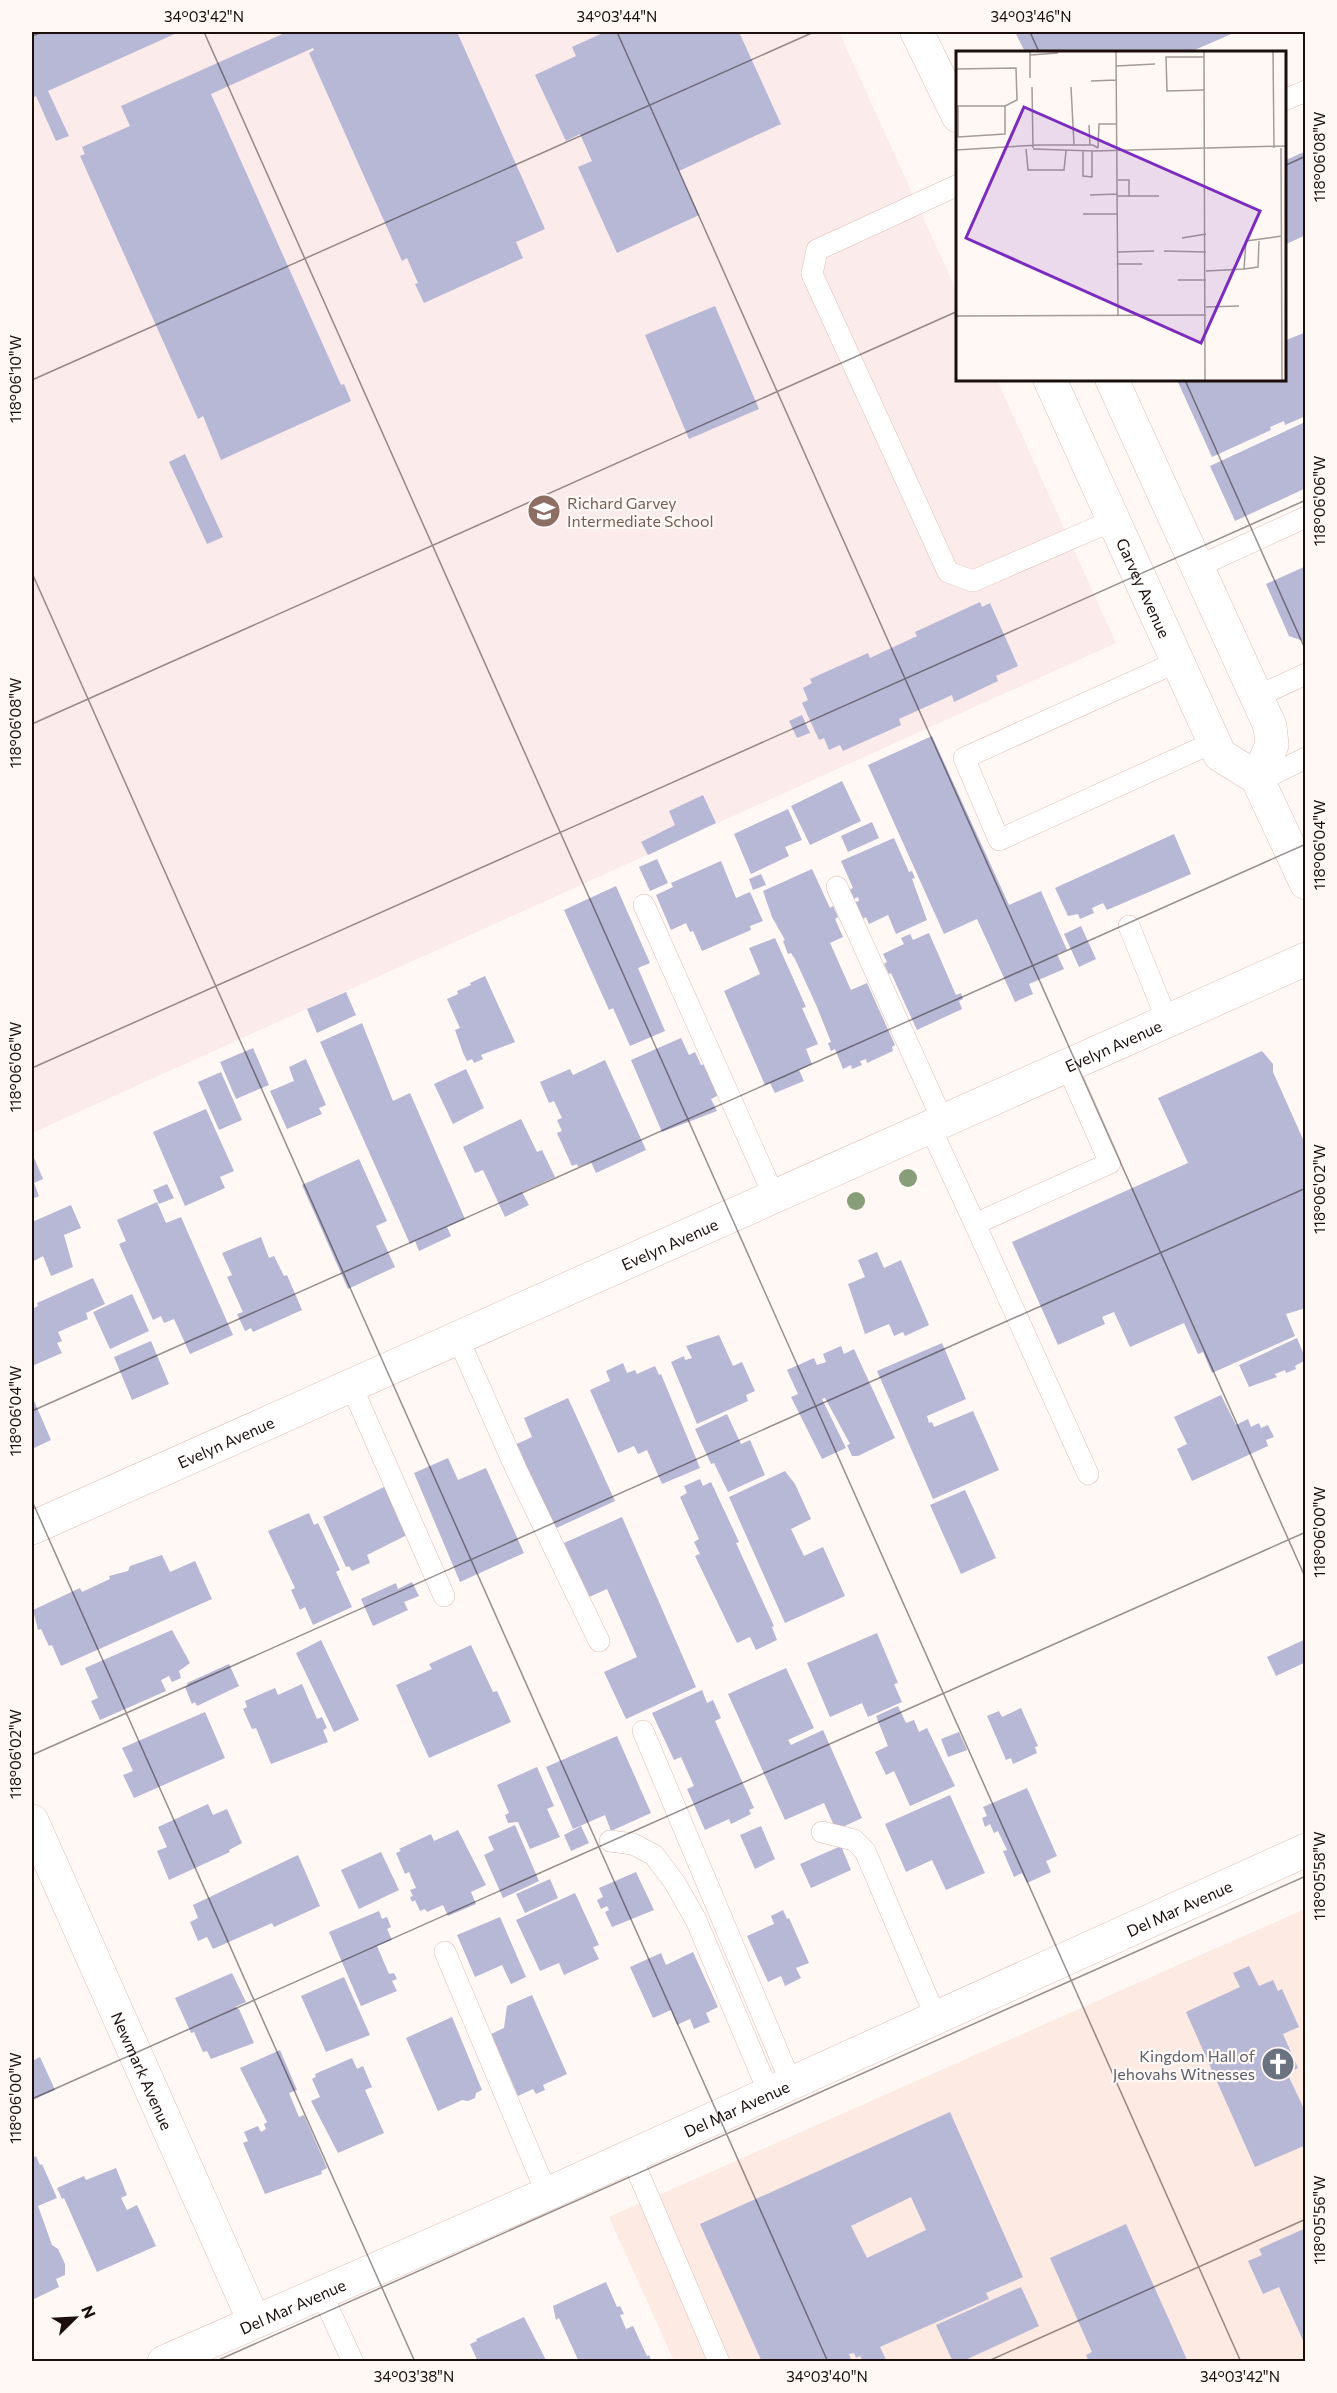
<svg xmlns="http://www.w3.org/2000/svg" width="1337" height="2393" font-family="Commissioner,sans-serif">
	<rect width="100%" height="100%" fill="#fff8f5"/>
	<polygon fill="#fceae3" points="1305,1909 1305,2361 674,2361 609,2217"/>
	<polygon fill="#fbebeb" points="32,32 839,32 957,292 958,380 997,380 1116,643 32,1133"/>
	<g fill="#b7b7d6" fill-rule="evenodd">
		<polygon points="32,32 179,32 48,91 69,136 56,141 36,96 32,98"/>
		<polygon points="287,32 457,32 545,229 516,242 523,258 424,303 415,284 418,283 407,258 402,261 309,53 314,50 313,48 211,94 341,385 344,384 351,401 221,460 203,416 198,419 80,156 85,154 82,147 130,126 121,106"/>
		<polygon points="605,32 739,32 781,124 679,171 699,215 617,253 578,167 592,161 580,134 566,141 535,75 576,56 572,47"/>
		<polygon points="1015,32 1236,32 1190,52 1025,52"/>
		<polygon points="1306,151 1306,235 1284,245 1284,161"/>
		<polygon points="715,306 759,409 689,439 645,335"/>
		<polygon points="1306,332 1306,416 1285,425 1284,421 1270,427 1271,430 1212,457 1177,380 1284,380 1284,341"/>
		<polygon points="1305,422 1306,488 1235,521 1210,466"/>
		<polygon points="185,454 223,537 207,544 169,462"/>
		<polygon points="1306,566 1306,642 1289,636 1266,584"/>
		<polygon points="980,602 982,607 990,603 1018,666 996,676 998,681 954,702 952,695 899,719 901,725 843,751 840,745 829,750 824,738 819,740 802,703 808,700 803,688 812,683 810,679 868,653 870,658 917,636 915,632"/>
		<polygon points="802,715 810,733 797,738 789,721"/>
		<polygon points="932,736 1009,905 1041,891 1067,950 1057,954 1064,969 1029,984 1033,994 1015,1002 977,919 944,934 868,765"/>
		<polygon points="842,781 861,821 810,845 791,806"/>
		<polygon points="703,795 716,823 648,855 641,842 675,825 669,811"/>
		<polygon points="788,809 802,840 785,847 789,856 751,874 734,834"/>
		<polygon points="872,822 879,838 848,852 841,836"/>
		<polygon points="1174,834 1191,874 1107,910 1103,903 1092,908 1094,913 1080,919 1078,914 1068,916 1055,888"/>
		<polygon points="894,838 909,872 912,871 915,878 912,879 927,920 896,934 888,915 869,924 866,917 863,919 855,902 859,901 858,897 853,899 849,890 853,888 841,861"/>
		<polygon points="657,859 668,883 650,891 639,867"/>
		<polygon points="721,861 736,898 750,892 763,921 750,926 751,930 702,951 693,931 690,932 686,923 671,930 656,895 673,887 671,883"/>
		<polygon points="812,869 830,908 833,906 838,917 835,919 843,937 830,943 851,990 867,983 895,1045 892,1047 893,1051 867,1063 866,1059 860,1061 862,1065 852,1069 851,1065 843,1069 835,1049 831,1051 828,1043 831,1042 817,1007 795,959 791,953 788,954 783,941 785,940 772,917 763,891"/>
		<polygon points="761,874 766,885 753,890 749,879"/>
		<polygon points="616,886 650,963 638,968 665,1031 630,1046 613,1008 609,1010 564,910"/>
		<polygon points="1081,926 1096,959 1079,967 1064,934"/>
		<polygon points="929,933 956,995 961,993 963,999 959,1001 962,1009 917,1030 891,973 889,974 884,964 887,962 883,954 904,944 901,938 910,934 913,940"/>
		<polygon points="775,938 806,1007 802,1008 818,1044 806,1049 812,1064 799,1070 804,1081 775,1093 770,1083 765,1085 724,991 760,974 749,948"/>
		<polygon points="485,976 515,1042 481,1055 483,1059 474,1063 472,1059 467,1061 463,1053 455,1030 460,1028 447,999 458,994 457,991 471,985 470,983"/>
		<polygon points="346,992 356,1015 317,1033 307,1009"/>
		<polygon points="362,1023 393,1101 410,1093 465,1219 447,1227 451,1236 419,1251 415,1241 410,1244 320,1042"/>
		<polygon points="681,1038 689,1055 695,1052 701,1065 705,1064 719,1095 711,1099 717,1111 662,1132 631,1060"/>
		<polygon points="253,1048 269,1085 236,1099 220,1062"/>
		<polygon points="1262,1051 1273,1064 1273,1072 1306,1146 1306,1308 1286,1314 1295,1336 1212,1373 1203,1352 1198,1354 1184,1323 1130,1347 1114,1312 1102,1317 1105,1324 1058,1345 1012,1242 1188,1163 1158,1098"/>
		<polygon points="306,1059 326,1105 319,1108 322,1114 287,1129 270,1091 294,1081 289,1067"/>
		<polygon points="605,1060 646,1150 596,1173 591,1162 578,1167 577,1164 572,1166 557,1133 562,1131 557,1120 562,1118 554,1101 549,1103 540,1082 570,1069 573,1075"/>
		<polygon points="466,1069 484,1108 453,1124 434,1084"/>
		<polygon points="221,1072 242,1120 219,1130 198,1082"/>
		<polygon points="206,1109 234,1171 220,1177 225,1188 185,1206 153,1132"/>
		<polygon points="521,1119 537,1152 542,1150 555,1177 522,1192 529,1205 505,1217 483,1170 475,1173 463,1147"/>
		<polygon points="32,1153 43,1179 34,1183 39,1196 32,1199"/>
		<polygon points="359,1159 387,1221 376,1226 395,1267 348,1289 302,1185"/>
		<polygon points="167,1184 174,1198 159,1204 153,1190"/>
		<polygon points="157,1202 166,1223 181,1217 233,1335 190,1354 174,1319 164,1323 161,1316 153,1320 119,1244 126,1241 117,1220"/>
		<polygon points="71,1205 81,1228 64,1235 73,1267 51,1276 43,1256 32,1262 32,1222"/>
		<polygon points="261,1237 269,1258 274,1256 284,1276 287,1275 302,1310 253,1332 251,1328 245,1331 237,1314 243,1312 227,1277 232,1275 222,1253"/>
		<polygon points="877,1252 884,1268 901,1260 929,1325 905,1336 903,1332 894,1336 889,1324 865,1334 848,1284 865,1277 858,1260"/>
		<polygon points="93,1278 105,1304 86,1313 88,1319 58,1332 62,1341 57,1343 62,1353 32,1366 32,1309 38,1306 37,1303"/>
		<polygon points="132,1294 149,1331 110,1349 93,1312"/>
		<polygon points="719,1335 733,1366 742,1362 755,1391 746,1395 748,1401 697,1424 671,1362 684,1356 685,1360 692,1358 686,1346"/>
		<polygon points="1297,1338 1306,1360 1295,1366 1296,1369 1286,1373 1285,1370 1275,1374 1277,1377 1249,1387 1239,1365"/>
		<polygon points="151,1341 169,1384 132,1400 114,1357"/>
		<polygon points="942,1343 966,1399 927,1416 929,1423 932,1422 934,1427 973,1411 999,1470 933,1499 877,1371"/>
		<polygon points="841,1346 844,1354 854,1349 895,1438 858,1456 852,1456 847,1445 850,1444 825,1398 822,1399 846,1448 822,1459 791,1397 798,1394 787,1370 814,1358 817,1365 826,1362 823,1354"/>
		<polygon points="623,1363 627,1373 635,1370 637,1374 655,1366 659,1375 661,1374 700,1468 662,1484 647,1450 638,1454 634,1446 618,1453 590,1390 610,1381 606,1371"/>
		<polygon points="1221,1395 1236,1425 1248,1419 1251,1427 1259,1423 1261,1428 1268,1425 1274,1437 1266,1440 1268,1446 1192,1481 1177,1449 1187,1444 1174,1417"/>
		<polygon points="32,1396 51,1440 32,1449"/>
		<polygon points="568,1398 615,1501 548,1532 510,1447 532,1437 524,1418"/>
		<polygon points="727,1414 741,1444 750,1440 765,1475 728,1492 714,1463 711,1464 695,1429"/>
		<polygon points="448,1458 458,1480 486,1468 524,1553 460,1582 414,1473"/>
		<polygon points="785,1471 795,1484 811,1519 791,1529 804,1556 823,1547 845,1596 785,1623 729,1497"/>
		<polygon points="700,1479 703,1486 711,1482 739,1542 736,1543 774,1626 772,1627 777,1640 756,1650 750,1637 737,1643 695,1556 700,1554 694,1542 699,1539 680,1497 687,1493 684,1486"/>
		<polygon points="390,1484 409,1534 367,1555 370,1563 352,1571 349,1566 346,1567 323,1517"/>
		<polygon points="965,1490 996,1558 961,1574 930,1505"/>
		<polygon points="309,1513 314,1525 318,1523 340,1570 336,1572 352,1607 313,1625 305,1607 300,1610 291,1590 295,1588 268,1531"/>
		<polygon points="622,1517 696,1687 626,1719 604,1672 637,1657 607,1589 589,1597 564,1543"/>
		<polygon points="162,1555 170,1572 195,1561 212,1599 61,1666 52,1645 49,1646 41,1629 38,1630 33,1610 80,1588 82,1592 110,1579 109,1576 128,1571 130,1566"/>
		<polygon points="412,1582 419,1596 404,1602 408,1610 373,1626 361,1599 396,1583 398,1589"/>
		<polygon points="172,1630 190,1663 179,1671 181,1678 172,1682 169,1676 161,1680 166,1691 100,1720 91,1701 98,1698 85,1668"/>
		<polygon points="877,1633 898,1683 894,1684 902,1702 868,1717 862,1703 830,1717 807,1663"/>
		<polygon points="1306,1639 1306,1662 1276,1676 1267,1657"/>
		<polygon points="321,1640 359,1720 334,1732 296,1653"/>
		<polygon points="471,1645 493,1692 497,1691 511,1722 429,1758 396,1685 432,1669 429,1664"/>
		<polygon points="229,1664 239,1686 197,1706 195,1702 192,1704 185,1687 188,1686 187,1683"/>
		<polygon points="786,1668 814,1728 788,1740 791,1745 823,1730 862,1818 836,1830 824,1803 785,1820 728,1694"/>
		<polygon points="302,1684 317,1719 322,1717 327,1728 323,1730 328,1742 271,1764 256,1728 252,1729 243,1709 247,1707 245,1701 275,1688 278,1695"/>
		<polygon points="702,1690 707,1703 713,1700 721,1718 715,1721 754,1808 749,1810 751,1814 731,1824 729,1819 705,1830 687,1789 694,1786 681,1757 674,1760 652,1713"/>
		<polygon points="898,1706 906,1723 914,1720 919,1732 927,1728 955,1786 910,1806 894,1771 886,1775 875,1752 888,1746 876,1716"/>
		<polygon points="1021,1708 1038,1746 1035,1747 1037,1753 1013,1764 1011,1758 1006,1760 987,1716 999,1711 1002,1717"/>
		<polygon points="205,1712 225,1758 134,1798 123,1775 133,1771 122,1748"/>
		<polygon points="959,1732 967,1750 948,1757 941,1739"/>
		<polygon points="617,1736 651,1813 611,1831 605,1815 573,1829 546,1767"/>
		<polygon points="537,1767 554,1806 547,1809 560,1837 530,1849 518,1822 508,1823 505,1815 509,1813 497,1785"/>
		<polygon points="1027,1788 1057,1856 1046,1861 1051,1872 1027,1883 1022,1873 1014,1877 1003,1851 1007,1850 998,1831 994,1833 990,1824 985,1827 982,1818 987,1816 983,1807"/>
		<polygon points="950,1795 985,1873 946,1890 932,1860 906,1872 885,1824"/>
		<polygon points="208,1804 213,1815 227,1809 242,1843 229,1850 230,1852 169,1880 157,1851 167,1847 158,1827"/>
		<polygon points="515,1825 539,1881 503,1898 484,1855 494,1850 488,1837"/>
		<polygon points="581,1826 589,1843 571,1851 564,1835"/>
		<polygon points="761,1826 775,1859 755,1869 740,1835"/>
		<polygon points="458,1830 486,1885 471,1892 476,1904 448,1916 443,1905 427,1912 425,1909 420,1911 415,1900 412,1902 410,1897 413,1896 410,1890 416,1888 409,1872 405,1874 396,1853 401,1851 399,1849 431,1834 434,1841"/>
		<polygon points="841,1846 851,1870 811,1888 800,1864"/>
		<polygon points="381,1852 399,1890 359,1909 341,1870"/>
		<polygon points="298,1855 320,1906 274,1927 272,1923 213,1949 207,1937 198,1941 190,1922 198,1918 193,1905"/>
		<polygon points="636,1872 654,1910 612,1927 605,1912 609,1910 607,1906 601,1909 597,1900 603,1897 599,1888"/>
		<polygon points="550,1879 558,1898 525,1913 516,1894"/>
		<polygon points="575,1893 599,1945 593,1947 599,1959 564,1975 559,1963 540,1971 516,1920"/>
		<polygon points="783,1910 787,1919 789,1918 809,1963 796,1968 801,1978 785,1986 781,1976 768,1982 747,1936 774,1924 771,1916"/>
		<polygon points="379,1911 382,1919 387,1917 391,1927 387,1929 392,1940 377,1946 389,1974 394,1973 397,1979 392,1981 397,1991 361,2006 329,1932"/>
		<polygon points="500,1917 526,1977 511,1984 502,1965 475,1977 457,1935"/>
		<polygon points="693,1952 718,2007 706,2013 710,2022 694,2029 690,2019 677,2025 671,2010 653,2018 630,1967 661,1953 666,1965"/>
		<polygon points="1249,1966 1259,1986 1273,1980 1278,1991 1282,1989 1299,2027 1283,2034 1298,2068 1287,2073 1306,2113 1306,2145 1255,2167 1186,2012 1240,1987 1233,1973"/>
		<polygon points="232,1973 246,2002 235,2007 239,2009 254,2043 211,2059 207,2051 203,2052 194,2032 191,2033 175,1998"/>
		<polygon points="344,1977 370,2035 326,2052 301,1996"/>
		<polygon points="532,1995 567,2074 543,2085 545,2090 536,2094 533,2089 518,2096 491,2034 504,2028 507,2006"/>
		<polygon points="452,2017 482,2090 476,2093 475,2098 468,2101 462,2100 438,2111 406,2038"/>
		<polygon points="280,2050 297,2090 289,2093 299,2117 304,2115 327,2168 321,2171 322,2174 265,2194 243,2143 248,2141 244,2132 258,2126 261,2132 266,2129 264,2124 267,2122 240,2068"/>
		<polygon points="40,2057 55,2090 32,2100 32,2061"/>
		<polygon points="352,2058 357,2069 363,2066 372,2087 365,2090 384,2133 338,2153 311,2101 320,2097 312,2079 316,2077 315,2074"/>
		<path d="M950,2112L1023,2277L986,2293L989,2299L880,2347L887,2362H863L860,2356L856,2358L854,2353L849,2354L852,2362H762L700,2224ZM911,2197L926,2230L867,2258L851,2226Z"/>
		<polygon points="36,2156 40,2165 42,2164 57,2198 38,2206 52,2245 58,2249 65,2264 65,2275 56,2279 59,2287 32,2300 32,2158"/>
		<polygon points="116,2168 127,2195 121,2198 127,2210 137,2205 156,2246 97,2272 64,2198 62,2199 57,2188 84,2176 86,2180"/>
		<polygon points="1126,2224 1188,2362 1089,2362 1086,2355 1092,2352 1050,2258"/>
		<polygon points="1306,2228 1306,2347 1279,2287 1263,2294 1248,2261 1262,2255 1259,2249"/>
		<polygon points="606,2282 617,2307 620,2306 624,2314 620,2315 626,2329 633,2326 647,2356 649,2355 652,2362 579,2362 559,2318 556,2320 553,2306"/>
		<polygon points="1021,2287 1039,2326 961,2362 953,2362 936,2325"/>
		<polygon points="524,2317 547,2362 478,2362 470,2344 477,2341 476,2339"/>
	</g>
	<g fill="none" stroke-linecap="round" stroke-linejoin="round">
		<g stroke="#e0bdb0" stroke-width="22">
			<g id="lane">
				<polyline points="1284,100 1306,91"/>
				<polyline points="958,185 817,250 812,274 948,572 973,581 1114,520"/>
				<polyline points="1197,567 1306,517"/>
				<polyline points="1177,662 964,758 999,840 1214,742"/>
				<polyline points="1256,697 1306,674"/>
				<polyline points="1259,781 1306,758"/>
				<polyline points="837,887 942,1119"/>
				<polyline points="644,905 774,1196"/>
				<polyline points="1129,926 1167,1020"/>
				<polyline points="929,1125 975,1224 1110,1163 1067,1066"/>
				<polyline points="975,1224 1088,1474"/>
				<polyline points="457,1336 517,1471 599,1641"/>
				<polyline points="351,1385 444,1596"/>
				<polyline points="643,1731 791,2083"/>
				<polyline points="822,1832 854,1840 865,1851 936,2018"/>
				<polyline points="610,1841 633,1844 654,1855 675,1883 696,1920 769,2093"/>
				<polyline points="445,1952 547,2194"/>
				<polyline points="631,2156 719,2362"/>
				<polyline points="321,2292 353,2362"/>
			</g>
		</g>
		<g stroke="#e0bdb0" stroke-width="34">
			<g id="street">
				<path id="s1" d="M32,1528L1306,959"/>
				<path id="s2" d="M32,1821L254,2321"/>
			</g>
		</g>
		<g stroke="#e0bdb0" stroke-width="34">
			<g id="secondary">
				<path id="s3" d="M164,2362L547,2194L1306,1850"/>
			</g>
		</g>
		<g stroke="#e0bdb0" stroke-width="34">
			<g id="primary">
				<polyline points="917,32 958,116"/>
				<path id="s4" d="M1050,380L1220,755L1257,778L1306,883"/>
				<polyline points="1112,380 1270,726 1272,745 1257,778"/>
			</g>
		</g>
		<use href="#lane" stroke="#fff" stroke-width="21"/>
		<use href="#street" stroke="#fff" stroke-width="33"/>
		<use href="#secondary" stroke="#fff" stroke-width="33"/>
		<use href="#primary" stroke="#fff" stroke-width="33"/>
	</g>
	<g fill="#889d79">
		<circle cx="908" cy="1178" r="9"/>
		<circle cx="856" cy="1201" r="9"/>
	</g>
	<path fill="none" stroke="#1b0f0b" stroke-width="1.5" stroke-opacity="0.45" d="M204,32L1241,2362M617,32L1306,1579M1030,32L1039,52M32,36L42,32M1284,166L1306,156M32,380L814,32M1185,380L1306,651M32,573L828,2362M32,724L958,311M32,1068L1306,500M32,1411L1306,844M32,1501L415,2362M32,1755L1306,1188M32,2099L1306,1532M214,2362L1306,1876M986,2362L1306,2219"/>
	<defs>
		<g id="school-disc" transform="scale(1.725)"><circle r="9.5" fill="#8d6e63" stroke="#fff8f5"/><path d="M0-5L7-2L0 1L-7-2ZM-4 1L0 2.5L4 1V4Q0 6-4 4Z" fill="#fff"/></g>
		<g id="church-disc" transform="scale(1.725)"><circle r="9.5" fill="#6b7280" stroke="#fff8f5"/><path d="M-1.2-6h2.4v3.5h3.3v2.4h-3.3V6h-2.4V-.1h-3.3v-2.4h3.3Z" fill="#fff"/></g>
	</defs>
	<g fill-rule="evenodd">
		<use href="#school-disc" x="544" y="511"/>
		<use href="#church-disc" x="1278" y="2064"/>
	</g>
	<g text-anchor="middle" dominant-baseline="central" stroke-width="4.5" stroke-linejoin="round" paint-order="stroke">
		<g font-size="16" fill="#785e54" stroke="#fff8f5" text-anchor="start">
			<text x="567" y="502">Richard Garvey<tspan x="567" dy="18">Intermediate School</tspan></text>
		</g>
		<g font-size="16" fill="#1b0f0b" stroke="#fff8f5">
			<text stroke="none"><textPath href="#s4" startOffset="228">Garvey Avenue</textPath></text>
			<text stroke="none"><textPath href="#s1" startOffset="1184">Evelyn Avenue</textPath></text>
			<text stroke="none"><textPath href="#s1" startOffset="698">Evelyn Avenue</textPath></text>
			<text stroke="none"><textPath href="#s1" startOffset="212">Evelyn Avenue</textPath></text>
			<text stroke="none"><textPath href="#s3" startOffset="1112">Del Mar Avenue</textPath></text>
			<text stroke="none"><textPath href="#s2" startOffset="273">Newmark Avenue</textPath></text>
			<text stroke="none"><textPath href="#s3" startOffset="626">Del Mar Avenue</textPath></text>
			<text stroke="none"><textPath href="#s3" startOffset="140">Del Mar Avenue</textPath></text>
		</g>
		<g font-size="16" fill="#5b616d" stroke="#fff8f5" text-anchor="end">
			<text x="1255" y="2055">Kingdom Hall of<tspan x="1255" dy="18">Jehovahs Witnesses</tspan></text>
		</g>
	</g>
	<g transform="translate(956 51)">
		<rect width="330" height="330" fill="#fff8f5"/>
		<path fill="none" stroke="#a49b97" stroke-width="1.5" d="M74,1V27M160,1L162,264M248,1L249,329M317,1L318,97M74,4L102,2M248,6H210L211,40L249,39M160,15L199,13M0,18L60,17L61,49L49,55H0M135,30L160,29M76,36L77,97M115,36L118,94M2,55V86L49,83V55M133,74L134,94M142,97L143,73H161M325,97L326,329M70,98L72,119H108L110,100M77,98L138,100L330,95M0,99L82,94H137L142,97M127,100V125L136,126V100M134,144L161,143M161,145H173V129H162M173,145H203M127,163H162M226,187L250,183M208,200L250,201M161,201L198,200M162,213H186M288,218L302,216L303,190M250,220L288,218L290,190L326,185M222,229H250M250,256L283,255M0,265L250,264"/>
		<path fill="#7b2cbf" fill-opacity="0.15" stroke="#7b2cbf" stroke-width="3" d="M68,56L304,160L245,292L10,187Z"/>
		<rect width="330" height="330" fill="none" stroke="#1b0f0b" stroke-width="3"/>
	</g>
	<rect width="1337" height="2393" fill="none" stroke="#fff8f5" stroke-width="66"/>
	<g transform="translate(75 2318) rotate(66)" stroke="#fff8f5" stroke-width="4.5" paint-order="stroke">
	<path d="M0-4.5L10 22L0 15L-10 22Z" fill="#1b0f0b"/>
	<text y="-9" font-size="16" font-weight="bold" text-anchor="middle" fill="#1b0f0b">N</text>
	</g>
	<rect x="33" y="33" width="1271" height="2327" fill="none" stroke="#1b0f0b" stroke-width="2"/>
	<g font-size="15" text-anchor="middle" fill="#1b0f0b">
		<text x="204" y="22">34°03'42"N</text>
		<text x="617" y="22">34°03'44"N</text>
		<text x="1031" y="22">34°03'46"N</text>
		<text transform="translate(1320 157) rotate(-90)" y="5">118°06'08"W</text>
		<text transform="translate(16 379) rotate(-90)" y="5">118°06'10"W</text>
		<text transform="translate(1320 501) rotate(-90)" y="5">118°06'06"W</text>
		<text transform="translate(16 723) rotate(-90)" y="5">118°06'08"W</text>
		<text transform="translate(1320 845) rotate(-90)" y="5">118°06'04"W</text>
		<text transform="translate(16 1067) rotate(-90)" y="5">118°06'06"W</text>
		<text transform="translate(1320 1189) rotate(-90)" y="5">118°06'02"W</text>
		<text transform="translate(16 1411) rotate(-90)" y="5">118°06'04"W</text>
		<text transform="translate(1320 1532) rotate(-90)" y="5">118°06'00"W</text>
		<text transform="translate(16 1754) rotate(-90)" y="5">118°06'02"W</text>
		<text transform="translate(1320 1876) rotate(-90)" y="5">118°05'58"W</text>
		<text transform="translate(16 2098) rotate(-90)" y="5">118°06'00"W</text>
		<text transform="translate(1320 2220) rotate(-90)" y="5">118°05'56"W</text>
		<text x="414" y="2382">34°03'38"N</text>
		<text x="827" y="2382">34°03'40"N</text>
		<text x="1240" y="2382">34°03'42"N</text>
	</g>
</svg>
